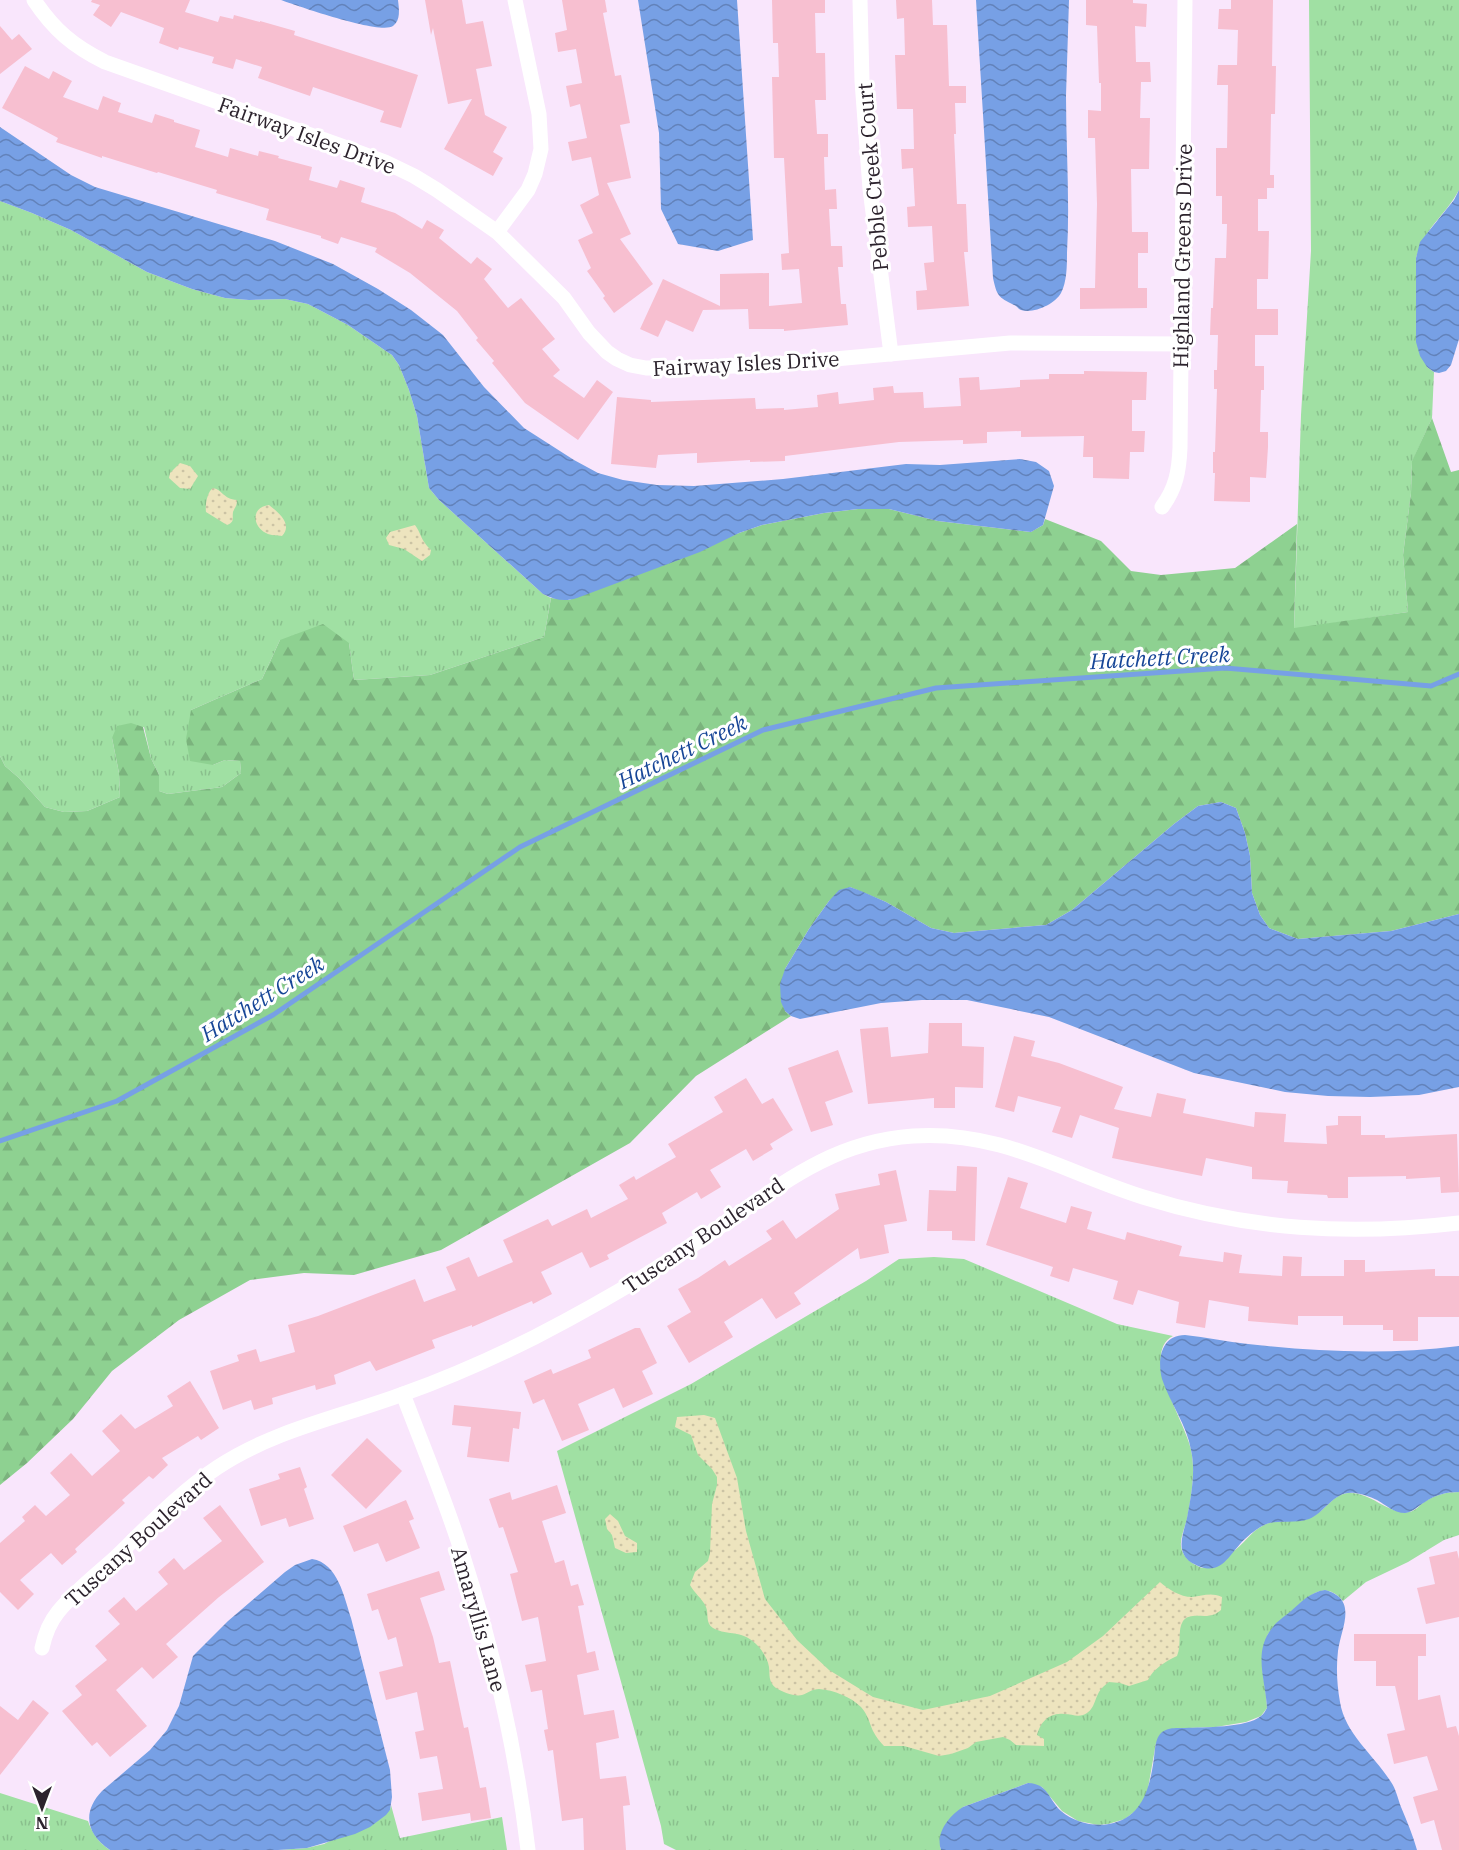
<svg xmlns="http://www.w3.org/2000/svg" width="1459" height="1850" font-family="'IBM Plex Serif',serif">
	<defs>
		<pattern id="grass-tufts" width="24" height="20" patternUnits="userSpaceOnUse" patternTransform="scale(1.5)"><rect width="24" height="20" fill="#a0e0a3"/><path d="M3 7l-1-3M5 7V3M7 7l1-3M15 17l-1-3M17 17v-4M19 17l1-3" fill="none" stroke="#8ac08d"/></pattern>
		<pattern id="forest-firs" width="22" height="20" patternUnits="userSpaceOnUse" patternTransform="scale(1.5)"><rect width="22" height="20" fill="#8ed191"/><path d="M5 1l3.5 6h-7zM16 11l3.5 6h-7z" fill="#7bb37d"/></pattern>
		<pattern id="sand-dots" width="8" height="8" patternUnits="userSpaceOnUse" patternTransform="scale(1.5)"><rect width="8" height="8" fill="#ede4be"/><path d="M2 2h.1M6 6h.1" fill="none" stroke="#cbc3a4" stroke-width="1.8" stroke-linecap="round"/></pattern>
		<pattern id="water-waves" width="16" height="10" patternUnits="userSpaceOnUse" patternTransform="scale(1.5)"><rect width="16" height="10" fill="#77a0e5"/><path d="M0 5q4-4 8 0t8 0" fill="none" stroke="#6282ba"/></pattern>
	</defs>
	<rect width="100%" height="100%" fill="#f9e6fc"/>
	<g fill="url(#grass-tufts)">
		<path d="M1309,0H1459V190C1445,216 1425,227 1416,258L1427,367L1434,372L1432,418L1412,462L1411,493L1403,555L1408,612L1294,629L1301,415L1311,251Z"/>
		<polygon points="0,201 32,213 71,230 147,272 192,289 225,298 249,300 285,299 308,304 348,325 383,349 392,355 399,365 409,390 417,416 429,488 439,500 543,594 551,598 544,637 430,675 354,680 349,643 280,640 262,679 191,710 213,765 225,760 240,761 241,773 222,787 168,794 159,791 159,775 151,758 144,727 112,738 119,773 120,797 87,811 64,812 45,807 19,778 5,766 0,756"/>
		<path d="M934,1257L964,1259L1117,1324L1173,1336C1139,1353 1187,1425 1191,1450C1196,1472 1191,1497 1187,1519C1185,1527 1180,1538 1181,1546C1182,1557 1192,1564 1202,1568C1212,1563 1223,1559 1231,1553C1244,1545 1250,1531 1266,1524C1281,1518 1298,1525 1315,1515C1328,1508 1333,1494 1349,1493C1371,1492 1389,1515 1409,1512C1415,1511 1419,1506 1424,1502C1435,1495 1446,1492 1459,1492V1535L1444,1540L1408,1562L1366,1582L1343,1601C1324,1579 1309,1596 1294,1610C1285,1618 1277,1626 1268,1634C1256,1664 1266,1678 1267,1708L1261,1716L1246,1722L1216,1727L1189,1728L1156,1743L1147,1794L1139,1808L1125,1819L1108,1824L1098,1825L1078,1821L1062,1811L1042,1787L1028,1783L963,1807L940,1846L941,1850H676L664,1844L661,1826L557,1451L691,1384L866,1281L899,1259Z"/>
		<path d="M0,1793L88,1821C92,1833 99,1843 110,1850H0Z"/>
		<polygon points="391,1805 400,1838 502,1817 507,1850 278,1850 307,1848 324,1844 390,1810"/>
	</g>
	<polygon fill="url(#forest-firs)" points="1432,418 1451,472 1459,470 1459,914 1391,931 1298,939 1269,928 1260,915 1252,893 1250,856 1245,833 1236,808 1221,802 1198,806 1174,824 1072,910 1046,925 954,933 931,928 886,902 850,887 829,901 809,929 785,969 785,1011 791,1016 696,1076 630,1143 441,1250 354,1275 304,1273 250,1280 179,1320 112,1371 73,1419 27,1463 0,1485 0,756 5,766 19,778 45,807 64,812 87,811 120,797 119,773 112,738 117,726 131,723 143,727 151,758 159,775 159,791 168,794 222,787 241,773 240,761 225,760 213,765 190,761 186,739 191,710 262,679 280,640 323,624 349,643 354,680 430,675 544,637 551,598 569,600 739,533 762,525 824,513 858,509 889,509 938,521 1031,532 1043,525 1045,519 1101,541 1131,571 1161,575 1235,568 1297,524 1294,628 1408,612 1403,555 1411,493 1412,461"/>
	<g fill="url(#sand-dots)">
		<polygon points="180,463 190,466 198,476 190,489 180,488 169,478 170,473"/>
		<path d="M213,488C223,490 223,499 237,500C237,506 235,507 233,512C232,519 235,522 227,525L206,512C205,505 207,492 213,488Z"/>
		<path d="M269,505C279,513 293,524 282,536C277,535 271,536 266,533C252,526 251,507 269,505Z"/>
		<path d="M415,525C422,535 420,539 431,550L430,555L422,561L404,549L389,545L386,538L390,532Z"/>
		<path d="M704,1415L715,1418L737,1478L746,1531L765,1599L797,1640L829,1670L873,1697L923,1710L990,1696L1067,1662L1103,1636L1160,1582C1168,1589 1180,1597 1192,1597C1203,1596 1210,1592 1222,1597L1221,1610C1218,1612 1215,1615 1212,1615C1203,1618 1190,1612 1183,1621C1177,1630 1182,1645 1177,1656C1166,1661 1153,1669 1148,1680L1129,1686L1120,1683L1109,1682C1105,1685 1101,1688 1099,1692C1094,1701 1094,1711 1083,1715C1076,1717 1072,1714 1064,1714C1050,1712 1040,1722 1037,1735L1044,1739V1746L1016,1745L1010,1740L1003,1737L976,1742L968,1748L951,1754L939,1756L904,1746H884C880,1742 876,1737 873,1731C869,1722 868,1715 861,1707C851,1697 834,1690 819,1689C812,1689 808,1693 802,1695C795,1697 782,1692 776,1688C768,1682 770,1675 769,1667C768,1660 763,1652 759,1647C742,1628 729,1637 713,1628C705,1623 709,1614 706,1607C702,1598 694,1593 690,1585L695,1572L708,1561L710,1553L712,1504L717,1485V1477L712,1469L698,1455L691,1435L675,1427L677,1417Z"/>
		<polygon points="610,1514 618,1521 625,1536 637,1543 637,1552 626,1553 615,1548 612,1535 607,1529 605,1519"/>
	</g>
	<g fill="url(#water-waves)">
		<path d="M281,0H398C399,9 401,20 393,26C380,35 298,6 281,0Z"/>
		<polygon points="638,0 737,0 753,240 718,251 678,244 661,209 659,133"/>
		<path d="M976,0H1069C1068,32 1067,64 1066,96C1066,148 1070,201 1067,253C1067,265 1067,282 1061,293C1055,304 1034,314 1021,310C1018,309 1017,306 1014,305C998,297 997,296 993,278Z"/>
		<path d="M0,127L71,175L95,187L275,241L333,264L378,289L411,310L443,335L484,387L524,428L574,460L598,473L623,480L657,485L694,486L783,479L906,464L940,465L1020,459L1036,462L1049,471L1054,486L1043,525L1031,532L938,521L889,509H858L824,513L762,525L739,533L700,552L577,598C564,602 555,600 543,594L439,500L429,488L417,416L409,390L399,365L392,355L383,349L348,325L308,304L285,299L249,300L225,298L192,289L147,272L71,230L32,213L0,201Z"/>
		<polygon points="1459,190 1459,339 1451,365 1446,371 1439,373 1434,372 1427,367 1420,356 1416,342 1416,258 1420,242 1454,200"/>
		<polygon points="1221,802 1236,808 1245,833 1250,856 1252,893 1260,915 1269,928 1298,939 1391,931 1459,914 1459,1087 1419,1095 1370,1097 1328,1096 1285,1092 1194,1073 1049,1017 967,1000 922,1000 881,1003 800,1019 791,1016 785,1011 781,1002 780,984 785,969 809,929 829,901 839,890 850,887 861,891 886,902 931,928 954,933 1046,925 1072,910 1174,824 1198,806"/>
		<path d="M1185,1335C1206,1337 1227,1342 1248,1344C1318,1352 1389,1355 1459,1346V1492C1446,1492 1435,1495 1425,1502C1418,1506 1413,1512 1405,1513C1394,1513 1386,1505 1377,1500C1371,1497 1362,1494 1355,1493C1334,1490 1326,1512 1309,1519C1299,1523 1288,1521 1278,1522C1265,1522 1255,1530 1246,1538C1228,1554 1222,1580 1192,1563C1187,1560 1183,1555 1182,1549C1180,1540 1185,1527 1187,1518C1191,1496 1196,1472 1191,1450C1187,1425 1170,1403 1162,1379C1157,1360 1161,1335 1185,1335Z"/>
		<path d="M312,1559C338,1563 344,1597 351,1618L390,1770L392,1797L390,1810L386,1815L370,1827L355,1834L307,1848L278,1850H110C86,1834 82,1812 102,1791L150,1750L167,1730L179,1706L193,1656L228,1621L285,1572L295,1565Z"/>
		<path d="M1325,1590C1359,1599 1341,1628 1338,1651C1336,1668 1337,1685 1340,1702C1345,1734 1374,1755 1391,1782C1396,1789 1398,1799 1401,1807C1407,1821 1413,1836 1417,1850H941C935,1833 949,1816 963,1807L1028,1783C1049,1784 1048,1799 1061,1811C1074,1822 1093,1827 1109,1824C1143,1818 1150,1787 1154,1758C1155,1749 1155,1738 1162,1732C1169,1727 1177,1728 1185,1728C1203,1727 1247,1728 1261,1716C1264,1714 1265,1711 1267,1708C1266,1681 1252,1651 1273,1627C1277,1621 1284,1617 1290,1612C1301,1602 1310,1592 1325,1590Z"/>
	</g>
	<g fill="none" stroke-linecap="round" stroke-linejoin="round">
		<polyline stroke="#77a0e5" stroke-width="5" points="0,1141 117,1101 273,1015 520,847 763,730 936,688 1225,668 1431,686 1459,674"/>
	</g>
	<g fill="#f7bfd0">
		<polygon points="92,0 190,0 185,12 218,22 220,16 233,19 234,15 260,22 260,21 295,31 294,35 418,75 401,128 380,122 384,111 313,87 310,96 258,78 262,67 236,59 233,69 212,63 214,57 179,47 178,50 159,43 164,28 121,12 111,27 93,15 100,5 91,2"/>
		<polygon points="425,0 462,0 466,24 483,21 492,66 476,69 485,115 507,127 493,152 503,158 493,176 444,149 472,99 448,104 433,28 431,35"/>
		<polygon points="562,0 605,0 607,12 603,13 615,76 621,75 630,123 620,125 631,178 607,183 631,234 620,239 653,284 614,313 603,298 605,296 587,271 591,268 578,240 593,233 580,205 599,195 591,157 572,161 568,142 587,138 580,104 570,107 566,86 582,83 576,49 558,52 555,33 567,30"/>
		<polygon points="772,0 825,0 825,13 815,13 816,53 825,53 826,100 815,100 817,134 828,134 828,157 824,157 825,190 836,189 837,209 829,209 831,246 842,246 843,267 838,267 841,304 846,304 848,325 784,331 784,329 749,329 748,309 703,310 693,332 666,320 658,337 640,329 663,279 720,306 720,274 769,273 769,306 802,303 799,269 782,270 781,254 789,253 784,158 774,158 772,77 779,77 778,43 773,43"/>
		<polygon points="896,0 932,0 933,25 947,25 949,86 966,86 966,103 955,103 956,134 954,134 957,204 966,204 968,252 964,252 969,306 917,310 916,291 927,290 924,263 934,262 932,226 908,227 907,207 915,206 913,168 902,169 901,149 914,149 913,109 897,109 895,55 905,55 904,18 897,19"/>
		<polygon points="1086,0 1133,0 1133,3 1147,4 1146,27 1135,26 1136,62 1150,62 1151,82 1141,82 1140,118 1150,118 1149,169 1131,169 1132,232 1148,232 1148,253 1138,253 1138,288 1147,288 1147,308 1080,309 1080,288 1095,288 1097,204 1095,138 1088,138 1088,110 1101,111 1101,83 1099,83 1097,26 1086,25"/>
		<polygon points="1231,0 1273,0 1272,66 1276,66 1275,114 1271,114 1270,175 1274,175 1274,188 1267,188 1267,199 1258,199 1258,231 1269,231 1268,279 1257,279 1257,309 1278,309 1278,335 1255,335 1255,366 1264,366 1264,390 1261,390 1260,432 1268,432 1268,447 1266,478 1250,477 1250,502 1214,501 1215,473 1213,473 1213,452 1215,452 1217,389 1214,389 1214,370 1217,370 1218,335 1210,335 1211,308 1213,308 1215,258 1226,258 1227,224 1222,224 1222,196 1216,196 1216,148 1227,148 1228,85 1217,85 1218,65 1237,65 1238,30 1218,29 1219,9 1231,9"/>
		<polygon points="0,26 12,40 19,34 32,49 0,74"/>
		<polygon points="25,66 49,79 53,71 72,81 63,97 98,110 103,96 121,103 118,112 152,123 155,114 174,120 174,122 200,130 195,147 228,157 230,148 258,156 259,151 279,156 278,158 312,167 309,180 337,188 340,180 365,188 361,202 395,213 422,229 427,220 444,230 439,238 471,264 477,257 492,269 484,279 508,308 521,298 555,339 542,349 560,370 553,376 584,398 597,380 613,392 578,440 525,403 492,363 494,361 476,340 478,338 457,311 410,273 375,252 377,248 341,237 338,244 321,238 321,236 266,220 269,209 216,193 217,190 158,172 157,173 102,156 102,158 56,142 58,138 2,108"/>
		<polygon points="1084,371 1147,372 1146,400 1132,400 1132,431 1145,431 1144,452 1130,452 1129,479 1093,478 1093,457 1083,457 1084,436 1021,437 1021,431 987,432 987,443 963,444 963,440 899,442 785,456 785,461 750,462 750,460 697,463 697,453 658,455 656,468 611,464 617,397 651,400 651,402 755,398 756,409 784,408 784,410 818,407 817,395 838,392 839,404 874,400 873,388 893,386 894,393 923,392 924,408 961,406 959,378 979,377 980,390 1020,387 1020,380 1049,379 1049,374 1084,374"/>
		<polygon points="929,1023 962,1023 962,1046 984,1047 983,1088 955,1087 955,1108 934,1108 934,1098 868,1104 860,1029 888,1027 891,1057 928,1053"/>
		<polygon points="1014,1036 1035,1041 1031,1056 1059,1063 1123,1087 1114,1109 1151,1117 1157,1093 1186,1099 1183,1113 1254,1127 1255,1112 1286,1114 1284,1142 1327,1144 1326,1126 1338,1125 1338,1116 1361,1116 1361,1135 1385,1135 1385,1138 1457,1134 1459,1192 1441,1193 1440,1177 1406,1179 1406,1176 1348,1177 1348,1198 1328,1198 1327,1195 1287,1193 1288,1181 1252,1179 1252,1167 1206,1158 1202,1176 1112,1158 1119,1128 1080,1115 1072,1138 1052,1132 1061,1107 1018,1096 1014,1112 995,1107"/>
		<polygon points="838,1050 853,1092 825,1102 833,1125 811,1132 788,1068"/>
		<polygon points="746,1078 762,1104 773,1098 793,1130 770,1144 773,1149 753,1161 746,1149 710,1170 721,1187 701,1199 697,1192 662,1213 667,1223 607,1255 609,1259 590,1268 582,1252 541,1272 552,1294 533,1304 532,1301 472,1327 472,1325 432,1340 435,1348 376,1371 370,1361 334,1375 336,1384 316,1390 315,1385 272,1398 273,1404 254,1410 251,1400 223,1410 210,1371 239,1361 237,1355 256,1349 260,1362 295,1352 288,1325 318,1316 415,1279 424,1302 456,1290 446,1267 469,1257 478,1277 513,1262 503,1240 548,1219 552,1226 587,1209 591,1218 628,1199 619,1185 634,1176 636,1180 676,1157 668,1144 723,1112 714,1097"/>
		<polygon points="957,1166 977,1167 975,1241 952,1240 952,1231 927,1231 929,1190 956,1191"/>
		<polygon points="896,1170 907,1221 884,1225 889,1253 860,1259 858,1248 794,1293 801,1304 776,1319 762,1298 724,1322 733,1337 689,1363 667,1326 691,1312 678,1289 698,1278 725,1260 729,1266 772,1239 766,1231 783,1220 796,1239 839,1209 835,1194 880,1185 878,1174"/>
		<polygon points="1008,1177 1028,1183 1020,1208 1066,1223 1071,1206 1092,1212 1087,1229 1125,1240 1127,1232 1160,1241 1160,1240 1182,1246 1179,1256 1223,1262 1224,1252 1242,1255 1239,1273 1282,1276 1283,1256 1302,1257 1301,1276 1344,1276 1344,1260 1365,1260 1365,1272 1435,1269 1435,1276 1459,1276 1459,1317 1418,1317 1418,1341 1393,1341 1393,1330 1383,1330 1383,1325 1343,1325 1343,1316 1298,1316 1298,1325 1248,1321 1249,1307 1209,1300 1205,1328 1176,1323 1179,1302 1138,1290 1133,1305 1113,1299 1118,1281 1073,1268 1069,1282 1050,1276 1053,1267 986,1245"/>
		<polygon points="635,1328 640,1328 657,1363 642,1371 653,1394 623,1408 614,1388 578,1404 589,1430 562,1441 544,1399 533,1404 524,1381 551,1369 553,1374 591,1358 588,1350"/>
		<polygon points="190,1381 219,1428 201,1440 198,1436 162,1458 168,1465 153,1479 149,1476 122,1500 125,1503 75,1549 77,1552 62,1565 51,1553 20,1580 34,1594 18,1610 0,1592 0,1543 25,1521 22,1517 35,1505 46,1516 70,1495 50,1473 71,1453 92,1476 120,1451 102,1431 121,1414 135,1429 173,1406 167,1396"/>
		<polygon points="454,1405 521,1412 519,1429 513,1428 509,1462 467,1457 471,1427 452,1425"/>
		<polygon points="367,1438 402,1471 366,1509 331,1475"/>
		<polygon points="300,1467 307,1487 304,1489 314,1519 289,1527 286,1518 261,1526 249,1489 280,1479 278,1474"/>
		<polygon points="557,1485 566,1513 542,1521 555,1563 564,1560 571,1586 578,1584 584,1605 578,1606 587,1653 595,1651 599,1670 577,1675 584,1715 614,1710 619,1738 596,1743 600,1779 626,1776 630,1805 623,1806 626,1850 584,1850 583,1818 562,1821 553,1750 548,1751 544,1730 548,1729 542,1690 531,1692 525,1665 546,1661 538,1617 522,1621 510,1574 518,1572 503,1527 499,1528 489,1499 510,1492 512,1500"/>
		<polygon points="406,1500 414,1519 409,1521 420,1548 386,1562 378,1543 354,1552 343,1526"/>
		<polygon points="220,1505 264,1562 219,1597 166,1644 178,1657 153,1679 142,1667 116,1690 147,1726 110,1757 97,1742 92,1746 62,1711 82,1695 75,1686 107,1660 95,1646 120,1624 108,1611 124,1597 136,1611 168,1584 158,1572 174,1558 184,1570 222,1541 203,1518"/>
		<polygon points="1457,1551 1459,1559 1459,1617 1426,1624 1417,1588 1435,1584 1429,1557"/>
		<polygon points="439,1571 445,1590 420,1598 433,1637 439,1663 450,1661 464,1728 468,1727 480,1788 486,1787 491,1818 471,1821 470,1813 422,1821 418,1793 443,1789 437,1756 420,1759 415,1732 424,1730 417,1692 386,1700 379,1672 403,1666 396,1637 388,1640 378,1609 372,1611 367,1594"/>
		<polygon points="1354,1634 1426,1634 1426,1656 1418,1656 1418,1700 1440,1695 1447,1728 1456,1726 1459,1736 1459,1850 1442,1850 1434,1820 1421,1824 1413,1797 1438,1790 1427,1756 1394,1764 1387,1734 1405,1730 1395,1686 1376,1686 1376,1661 1354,1661"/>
		<polygon points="33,1700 49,1713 0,1775 0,1706 18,1720"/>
	</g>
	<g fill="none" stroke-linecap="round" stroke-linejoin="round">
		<g stroke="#fff" stroke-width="15">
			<path d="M34,0C54,30 73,46 105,62L339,145L385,162L414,176L437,190L497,232L564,298L589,333L607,352L617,359L630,365L646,368H662L769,365L1010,343L1182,344"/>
			<polyline points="860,0 862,81 870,189 891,354"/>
			<polyline points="497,232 528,190 535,174 541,149 539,114 515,0"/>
			<path d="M1162,507C1176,488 1179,471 1180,448L1185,0"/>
			<path d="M403,1394C423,1447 445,1499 462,1553C493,1649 516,1749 528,1850"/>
			<path d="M42,1648C45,1634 49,1623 58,1612C74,1592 96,1575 116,1557C148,1526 180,1492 218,1467C274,1430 341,1417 403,1394C448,1378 493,1358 535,1337C595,1306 652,1273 708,1235C775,1190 827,1142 913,1136C1001,1130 1063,1172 1143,1197C1249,1230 1349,1236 1459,1223"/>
		</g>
	</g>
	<g text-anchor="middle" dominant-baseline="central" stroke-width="6" stroke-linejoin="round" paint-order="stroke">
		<g font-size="21" fill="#2c232d" stroke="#fff">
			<text transform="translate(307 135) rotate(20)">Fairway Isles Drive</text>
			<text transform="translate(872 177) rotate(-95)">Pebble Creek Court</text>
			<text transform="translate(1182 256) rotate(-89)">Highland Greens Drive</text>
			<text transform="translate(746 363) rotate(-3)">Fairway Isles Drive</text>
			<text transform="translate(703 1235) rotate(-34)">Tuscany Boulevard</text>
			<text transform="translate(138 1539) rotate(-42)">Tuscany Boulevard</text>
			<text transform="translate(479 1619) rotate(74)">Amaryllis Lane</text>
		</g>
		<g font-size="22" font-style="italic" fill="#174697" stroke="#fff">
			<text transform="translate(1160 657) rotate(-3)">Hatchett Creek</text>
			<text transform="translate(682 751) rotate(-26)">Hatchett Creek</text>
			<text transform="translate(262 998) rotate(-32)">Hatchett Creek</text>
		</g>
	</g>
	<g transform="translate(42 1808) rotate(180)" stroke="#ffffff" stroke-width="4.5" paint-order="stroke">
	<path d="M0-4.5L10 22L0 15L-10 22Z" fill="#2c232d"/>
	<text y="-9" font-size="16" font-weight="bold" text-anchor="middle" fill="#2c232d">N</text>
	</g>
</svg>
